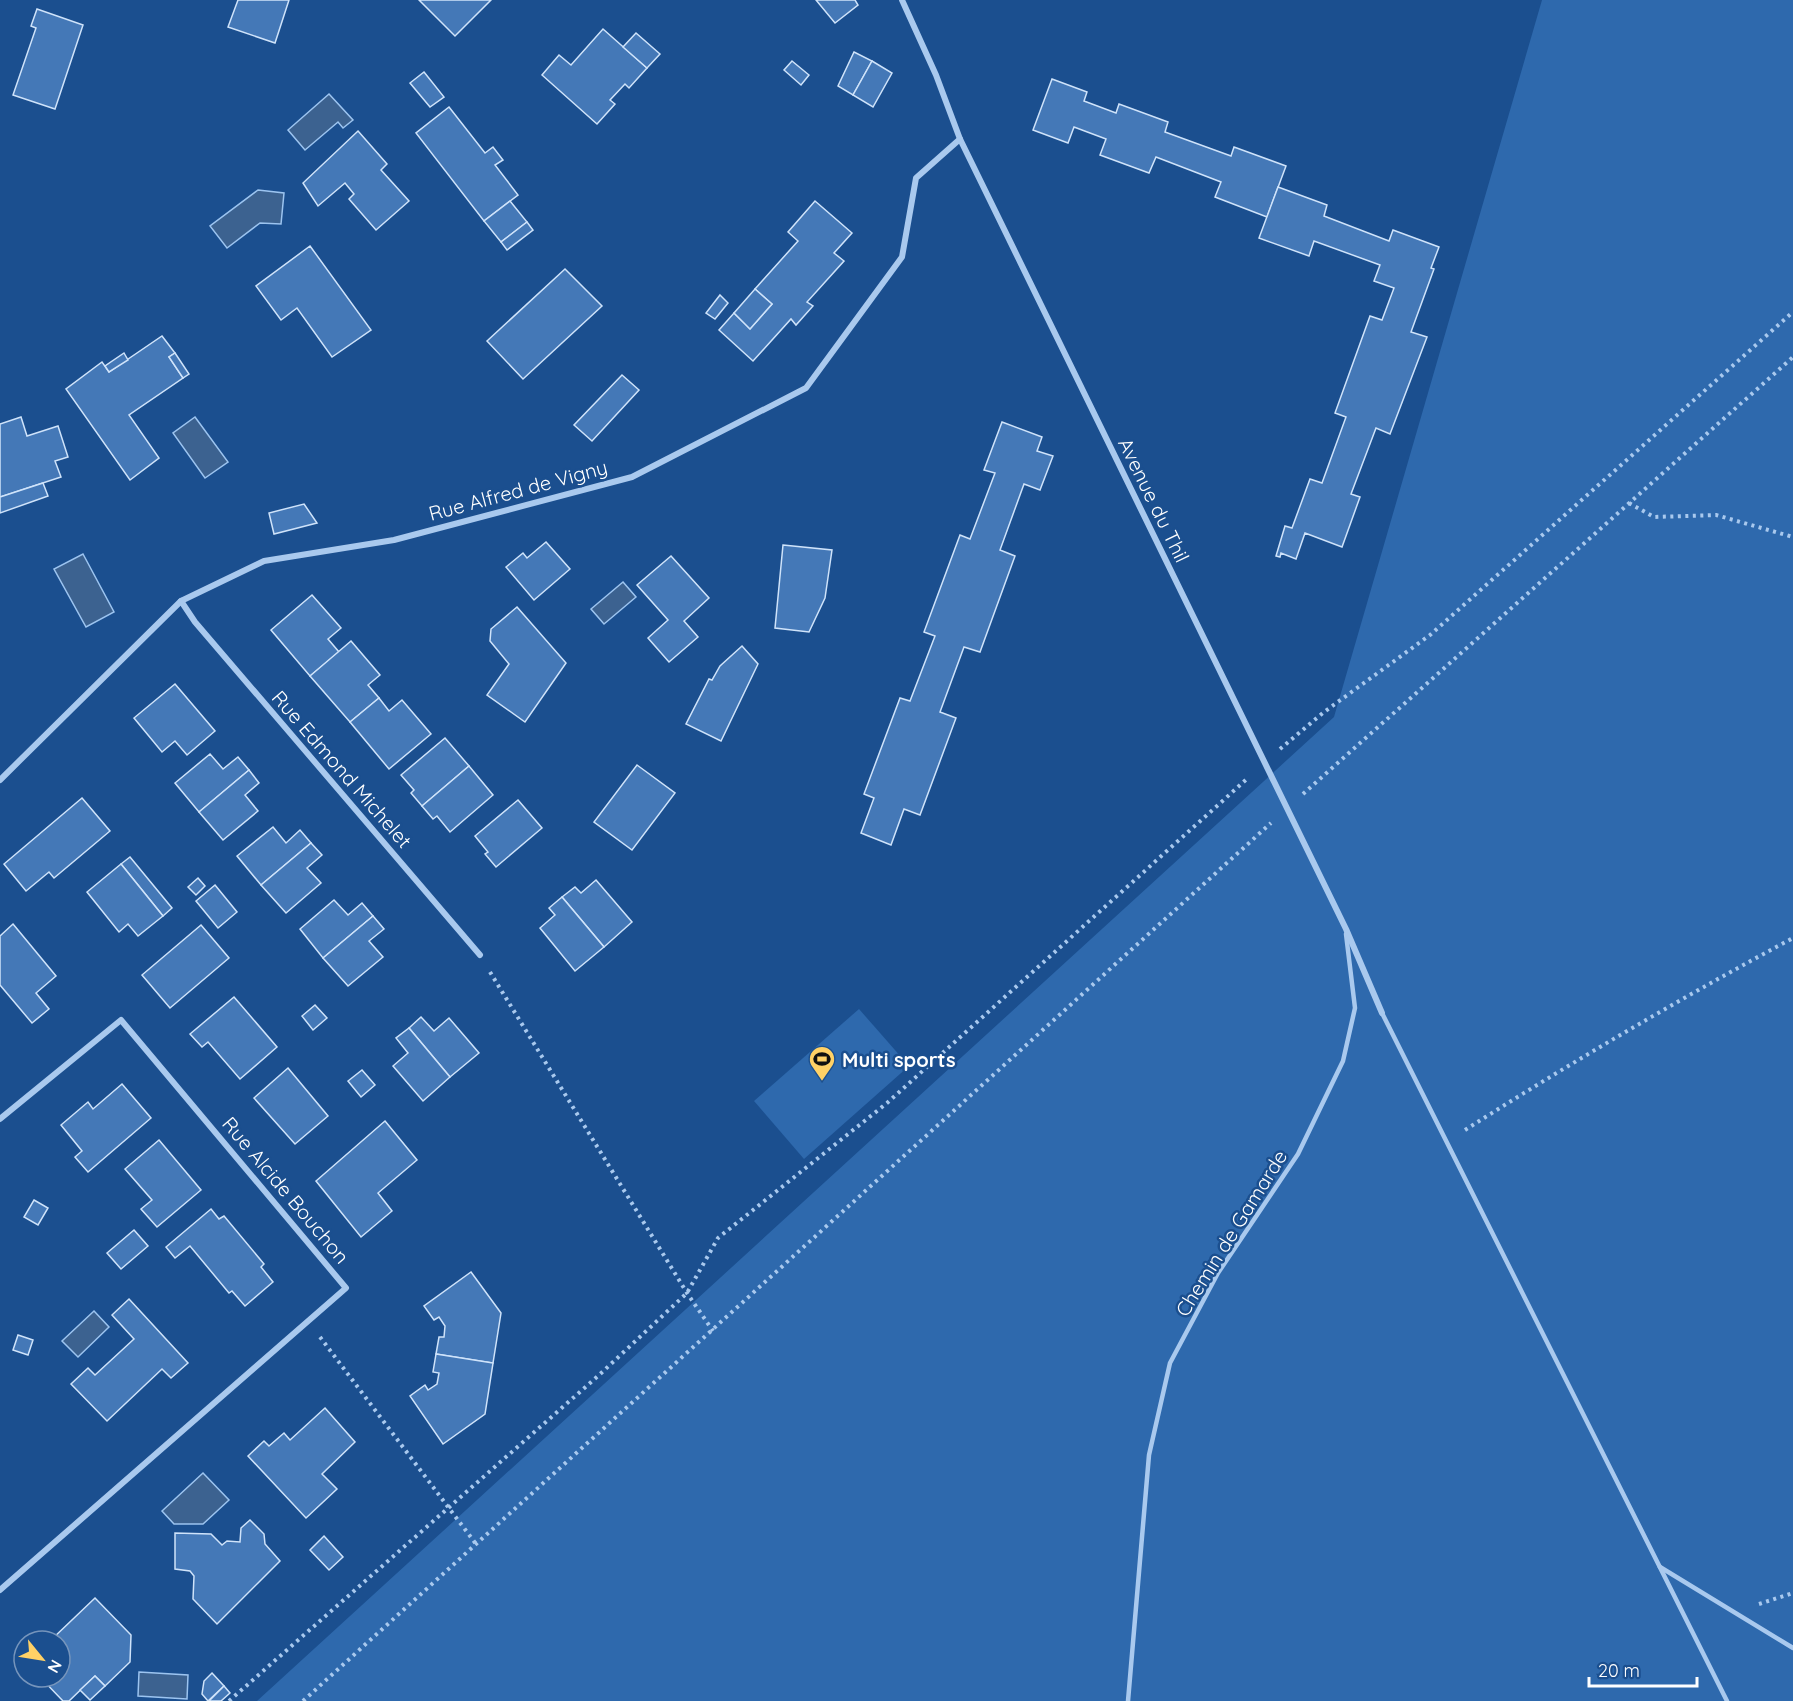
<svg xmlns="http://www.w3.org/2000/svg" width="1793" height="1701" font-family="Quicksand,sans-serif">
	<rect width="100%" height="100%" fill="#1b4f8f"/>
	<g fill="#2e69ad">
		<polygon points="1542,0 1793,0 1793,1701 257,1701 1334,717"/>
		<polygon points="859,1009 909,1066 804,1159 754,1101"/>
	</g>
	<g fill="#3c6290" stroke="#9cc4f0" stroke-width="1.5">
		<polygon points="329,94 353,120 343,128 338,122 305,150 288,130"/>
		<polygon points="258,190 284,193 281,224 260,223 227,248 210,226"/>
		<polygon points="195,417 228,462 205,478 173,433"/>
		<polygon points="83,554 114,612 86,627 54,569"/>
		<polygon points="623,582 636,597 604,624 591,609"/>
		<polygon points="94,1311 109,1327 78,1357 62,1341"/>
		<polygon points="203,1473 229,1500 203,1524 174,1524 162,1511"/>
		<polygon points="139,1672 188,1675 187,1699 138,1696"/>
	</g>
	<g fill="#4478b7" stroke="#cfe3fa" stroke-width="1.5">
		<polygon points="238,0 289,0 275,43 228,27"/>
		<polygon points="419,0 491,0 455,36"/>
		<polygon points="816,0 855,0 858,5 835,23"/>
		<polygon points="37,9 83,25 55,109 13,95 36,28 31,26"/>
		<polygon points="603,29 647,68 629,88 625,84 610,100 615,104 597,124 542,75 559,55 571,65"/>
		<polygon points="636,33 660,54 647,68 623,47"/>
		<polygon points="854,52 872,61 853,95 838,86"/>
		<polygon points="792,61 809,75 801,85 784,70"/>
		<polygon points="872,61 892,73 873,107 853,95"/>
		<polygon points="424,72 444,97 430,107 410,83"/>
		<polygon points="1052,79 1087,92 1084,101 1116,113 1119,104 1168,122 1165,132 1231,156 1234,147 1286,166 1267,217 1215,197 1221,182 1156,157 1149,173 1100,155 1106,139 1074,127 1068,143 1033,130"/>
		<polygon points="449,107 485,153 493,147 503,160 495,165 518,195 484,221 416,133"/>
		<polygon points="358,131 387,164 381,170 409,201 376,230 349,199 354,194 345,183 318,206 303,183"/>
		<polygon points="1278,187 1327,205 1324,216 1389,241 1393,230 1439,247 1431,268 1434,269 1411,332 1427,337 1390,434 1376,428 1351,494 1360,497 1342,547 1305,533 1296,559 1281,553 1280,557 1276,556 1285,526 1292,528 1310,479 1322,483 1346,417 1335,413 1370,316 1382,320 1394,288 1374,281 1380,265 1314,241 1309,256 1259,238"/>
		<polygon points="510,201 527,222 501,242 484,221"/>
		<polygon points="815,201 852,233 834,253 844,261 807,302 813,306 796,325 791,319 753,361 719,330 734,313 750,329 772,304 755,289 798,241 788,232"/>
		<polygon points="527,222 533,230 507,250 501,242"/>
		<polygon points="310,246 371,330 332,357 297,308 281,320 256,286"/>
		<polygon points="565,269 602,306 523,379 487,341"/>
		<polygon points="755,289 772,304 750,329 734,313"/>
		<polygon points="720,295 728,303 715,319 706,313"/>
		<polygon points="162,336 175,353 169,357 183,378 129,415 159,458 130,480 66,389 102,362 109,372"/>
		<polygon points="124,353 128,360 109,372 105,366"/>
		<polygon points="175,353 189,374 183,378 169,357"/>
		<polygon points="622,375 639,390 592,441 574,425"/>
		<polygon points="21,417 27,436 58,426 68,457 55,461 61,477 0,497 0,424"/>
		<polygon points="1002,422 1042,437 1037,451 1053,456 1040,490 1024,484 1000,550 1015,556 980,652 964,647 940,712 956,718 920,815 904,809 891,845 861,833 874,798 864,794 900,698 910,701 935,636 924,632 960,535 970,539 995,473 984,470"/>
		<polygon points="43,483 48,496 0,513 0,497"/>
		<polygon points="304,504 317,523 274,534 269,513"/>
		<polygon points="546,542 570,569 534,600 506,567 523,553 527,558"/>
		<polygon points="783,545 832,550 825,598 809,632 775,628"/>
		<polygon points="671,556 709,598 684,621 698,637 669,662 648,638 668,620 637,585"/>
		<polygon points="312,595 341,628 328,639 339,652 310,676 271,630"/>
		<polygon points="517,607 566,663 525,722 487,695 509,664 490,641 491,629"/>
		<polygon points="351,641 380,675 368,685 379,698 350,722 310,676"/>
		<polygon points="742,646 758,664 721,741 686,724 709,679 712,680 720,666"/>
		<polygon points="175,684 215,731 187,755 175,741 162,752 134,718"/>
		<polygon points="379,698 389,711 402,700 431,734 389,769 350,722"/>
		<polygon points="445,738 469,766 422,806 411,793 414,790 401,775"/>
		<polygon points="210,754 223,769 238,757 249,770 199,812 175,783"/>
		<polygon points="637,765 675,793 632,850 594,822"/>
		<polygon points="469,766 493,795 450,832 437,816 433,819 422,806"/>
		<polygon points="249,770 259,783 245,795 258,811 223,840 199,812"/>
		<polygon points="82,798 110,831 54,878 49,872 26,891 4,864"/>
		<polygon points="518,800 542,828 496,867 485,854 488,852 475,836"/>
		<polygon points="273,827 286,843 300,830 311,843 261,885 237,856"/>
		<polygon points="311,843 322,855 307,868 321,883 286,913 261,885"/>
		<polygon points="130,857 172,908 163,916 121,864"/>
		<polygon points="121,864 163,916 138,936 128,924 119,932 87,892"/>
		<polygon points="198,878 205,886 196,895 188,887"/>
		<polygon points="596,880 632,922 604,947 562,897 575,887 581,893"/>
		<polygon points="215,885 237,912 218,928 196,901"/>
		<polygon points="562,897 604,947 575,971 540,928 555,915 549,908"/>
		<polygon points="334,900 348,915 362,903 373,916 323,958 300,929"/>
		<polygon points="373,916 384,929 369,941 383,957 348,986 323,958"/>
		<polygon points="13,924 56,976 36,993 49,1009 32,1023 0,985 0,936"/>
		<polygon points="201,925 229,958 170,1008 142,975"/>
		<polygon points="234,997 277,1047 240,1079 208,1042 202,1047 190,1034"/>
		<polygon points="315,1005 327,1018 313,1030 302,1016"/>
		<polygon points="421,1017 434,1031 449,1018 479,1053 450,1077 409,1028"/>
		<polygon points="409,1028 450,1077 423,1101 393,1066 408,1053 396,1038"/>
		<polygon points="288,1068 328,1116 295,1144 254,1098"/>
		<polygon points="362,1070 375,1085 361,1097 348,1081"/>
		<polygon points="122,1084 151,1118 88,1172 75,1157 82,1151 61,1125 88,1102 93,1109"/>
		<polygon points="385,1121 417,1160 378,1193 392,1211 361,1237 316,1181"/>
		<polygon points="159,1140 201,1190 157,1227 141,1209 152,1200 125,1169"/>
		<polygon points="34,1200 48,1208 38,1225 24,1217"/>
		<polygon points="211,1209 219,1219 224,1216 264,1264 261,1267 273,1282 245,1306 232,1291 229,1293 190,1246 175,1258 166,1247"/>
		<polygon points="134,1230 148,1246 121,1269 107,1253"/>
		<polygon points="471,1272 501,1313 493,1363 436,1354 439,1337 444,1337 445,1326 439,1317 434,1320 424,1306"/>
		<polygon points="129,1299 188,1363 171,1378 162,1369 107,1421 71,1384 88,1368 95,1375 134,1339 112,1315"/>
		<polygon points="18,1335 33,1340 28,1355 13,1350"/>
		<polygon points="436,1354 493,1363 485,1414 443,1444 410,1396 425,1385 428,1390 437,1384 439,1373 433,1372"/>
		<polygon points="325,1408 355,1442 322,1474 337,1489 306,1518 248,1456 264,1441 269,1446 284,1433 290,1440"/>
		<polygon points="250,1520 264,1534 265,1544 280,1561 217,1624 193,1599 194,1576 190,1571 175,1569 175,1533 211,1534 222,1545 227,1541 240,1542 241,1528"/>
		<polygon points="324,1536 343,1557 329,1570 310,1550"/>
		<polygon points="95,1598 131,1635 130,1662 105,1686 95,1676 69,1701 63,1701 40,1677 60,1677 60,1641 50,1641"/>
		<polygon points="212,1673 224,1686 208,1701 202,1694 204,1681"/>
		<polygon points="95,1676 105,1686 90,1700 80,1690"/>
		<polygon points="224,1686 230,1693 221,1701 209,1701"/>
	</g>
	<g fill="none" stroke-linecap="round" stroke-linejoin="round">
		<g stroke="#a9c9ee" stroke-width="4" stroke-dasharray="3 4.5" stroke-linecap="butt">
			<polyline points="1629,503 1654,517 1716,515 1793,537"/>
			<polyline points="1280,749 1324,712 1430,635 1793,312"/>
			<polyline points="1303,794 1793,357"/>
			<polyline points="490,972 687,1293 713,1331"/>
			<path d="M1465,1130C1572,1062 1681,998 1793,938"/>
			<polyline points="320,1337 476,1544"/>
			<polyline points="1759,1604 1793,1593"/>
			<polyline points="229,1701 598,1376 687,1293 718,1238 887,1103 1248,778"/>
			<polyline points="303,1701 1271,823"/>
		</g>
		<g stroke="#a9c9ee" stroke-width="4.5">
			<polyline points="1382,1013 1727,1701"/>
			<polyline points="1660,1567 1793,1648"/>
			<polyline points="1128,1701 1149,1455 1170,1363 1218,1273 1298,1154 1343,1061 1355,1008 1346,934"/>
		</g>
		<g stroke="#a9c9ee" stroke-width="6">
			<polyline points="902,0 936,75 960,139 1346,929 1382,1013"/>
			<polyline points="181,601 195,622 480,955"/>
			<polyline points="0,780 181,601 264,561 394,540 632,477 806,388 902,257 916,178 960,139"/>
			<polyline points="0,1119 121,1020 346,1288 0,1590"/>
		</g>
	</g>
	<defs>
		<g id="stadium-pin" transform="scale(1.35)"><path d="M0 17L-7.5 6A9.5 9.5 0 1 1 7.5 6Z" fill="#ffd166" stroke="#1b4f8f"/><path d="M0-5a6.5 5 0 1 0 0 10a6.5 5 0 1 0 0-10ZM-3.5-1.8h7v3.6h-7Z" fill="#111"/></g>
	</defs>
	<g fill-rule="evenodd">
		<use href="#stadium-pin" x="822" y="1059"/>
	</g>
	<g text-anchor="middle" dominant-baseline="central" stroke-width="5" stroke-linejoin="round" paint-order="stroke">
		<g font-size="20" fill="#fff" stroke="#1b4f8f">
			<text transform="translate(518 490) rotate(-15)">Rue Alfred de Vigny</text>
			<text transform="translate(1154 500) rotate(64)">Avenue du Thil</text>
			<text transform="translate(342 769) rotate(49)">Rue Edmond Michelet</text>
			<text transform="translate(286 1190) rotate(50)">Rue Alcide Bouchon</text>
			<text transform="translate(1231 1233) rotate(-58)">Chemin de Gamarde</text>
		</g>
		<g font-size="20" font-weight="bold" fill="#fff" stroke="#1b4f8f" text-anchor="start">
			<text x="842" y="1059">Multi sports</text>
		</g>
	</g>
	<g transform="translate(42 1659) rotate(120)"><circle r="28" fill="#1b4f8f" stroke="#7695bc" stroke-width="1.5"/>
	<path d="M0-4.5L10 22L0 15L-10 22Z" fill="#ffd166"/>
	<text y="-9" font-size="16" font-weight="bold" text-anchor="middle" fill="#ffffff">N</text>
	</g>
	<path d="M1589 1677v9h108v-9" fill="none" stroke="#ffffff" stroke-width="3"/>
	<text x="1598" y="1677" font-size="18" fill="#ffffff" stroke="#1b4f8f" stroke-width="4.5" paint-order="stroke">20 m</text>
</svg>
